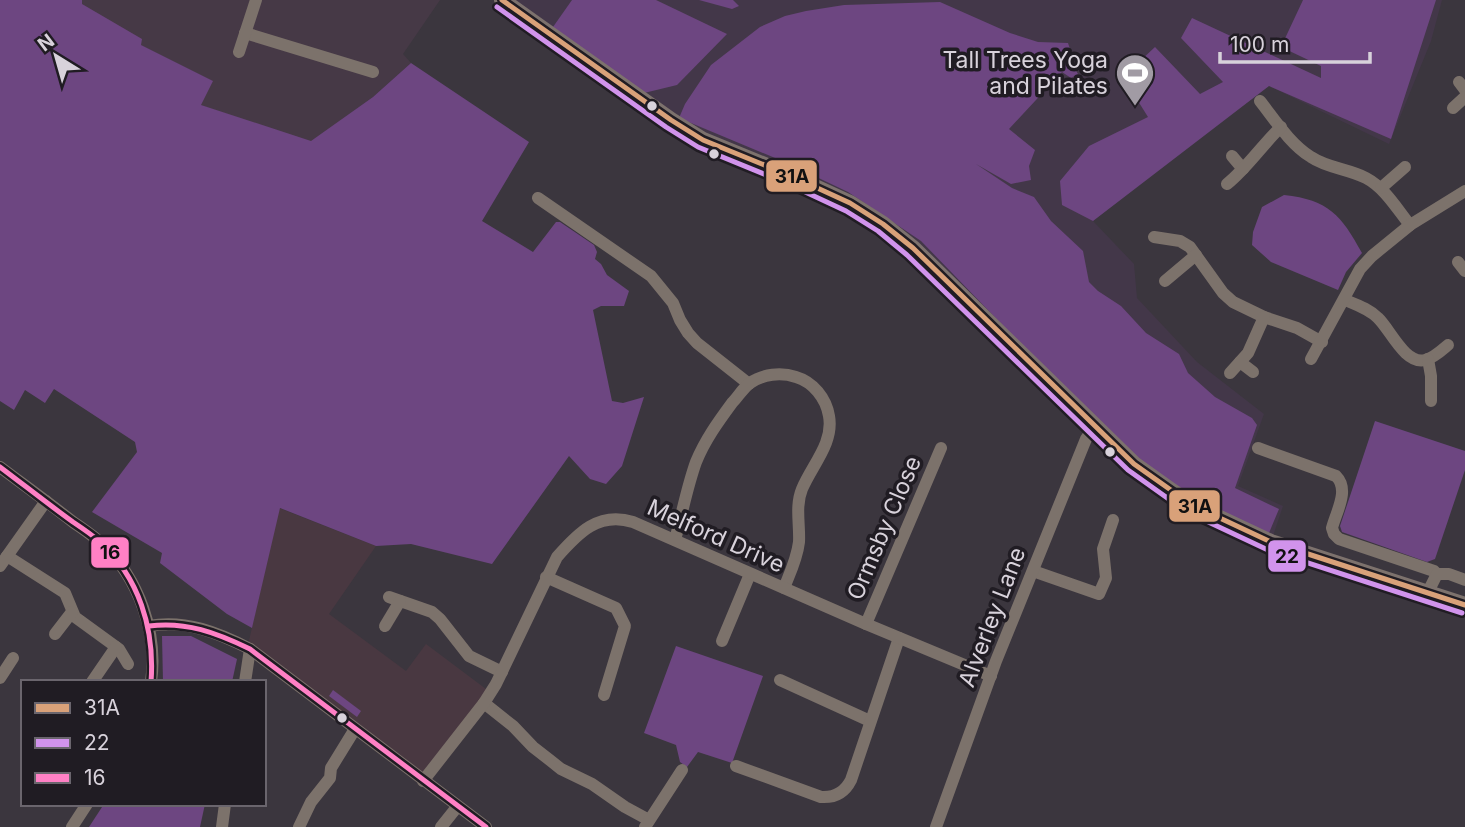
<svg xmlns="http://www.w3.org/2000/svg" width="1465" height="827" font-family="Inter,sans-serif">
	<rect width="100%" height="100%" fill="#3b363e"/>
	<polygon fill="#493841" points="279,508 376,546 329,614 406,671 426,644 494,695 430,780 248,645"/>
	<polygon fill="#463946" points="82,0 440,0 403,54 411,63 373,97 311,142 200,105 212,81 140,45 81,4"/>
	<polygon fill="#433749" points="502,0 1442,0 1431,41 1389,144 1269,86 1179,153 1093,221 1134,264 1137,298 1197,362 1264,414 1238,486 1283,506 1271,542 1178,490 883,224 703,140"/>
	<g fill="#6d4681">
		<polygon points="0,0 82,0 82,4 142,39 141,45 213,81 201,105 311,141 373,97 411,63 529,142 482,221 533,252 556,222 560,222 594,245 597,252 595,259 601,264 607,275 629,291 624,306 601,306 593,310 612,401 623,403 644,397 622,466 606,484 590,479 569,456 492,564 411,544 376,546 280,508 252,628 227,614 160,563 162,553 92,512 137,452 135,442 54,389 45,403 25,390 14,410 0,401"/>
		<polygon points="572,0 656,0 727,34 677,85 644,93 553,27"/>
		<polygon points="699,0 733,0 739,6 732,9"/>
		<polygon points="1303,0 1436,0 1391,139 1269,86 1093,221 1062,205 1060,181 1089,146 1148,117 1123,77 1155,47 1200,94 1223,82 1181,38 1192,18 1321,78 1321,66 1281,47"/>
		<polygon points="940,2 1010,33 1038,42 1068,43 1075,64 1074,67 1078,74 1071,78 1062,72 1009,129 1035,150 1029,166 1031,180 1011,184 976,164 1012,188 1034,197 1051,221 1083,251 1089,282 1098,291 1121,306 1146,333 1179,354 1188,373 1215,397 1252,418 1257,425 1235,488 1279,509 1269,533 1200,503 1141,462 1050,374 921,241 848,192 787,163 679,118 685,104 711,65 760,27 785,16 806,11 844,5"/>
		<path d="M1284,195C1329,200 1341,215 1362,253L1346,272L1338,290L1271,262L1252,245L1253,232L1262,207Z"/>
		<polygon points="1375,421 1465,451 1465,470 1435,559 1427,562 1342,532 1340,526"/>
		<polygon points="162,636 191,636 237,659 232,682 163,682"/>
		<polygon points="676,646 763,676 732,763 698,752 687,767 680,762 676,745 644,733"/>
		<polygon points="333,690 361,711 357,717 329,696"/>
		<polygon points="104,804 205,804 200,827 89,827"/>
	</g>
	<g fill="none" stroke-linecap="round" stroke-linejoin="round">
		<g stroke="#7c726b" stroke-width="12">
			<polyline points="245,33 373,72"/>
			<polyline points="239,52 256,0"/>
			<polyline points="1459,82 1465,90"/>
			<path d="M1260,101C1275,120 1290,144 1311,157C1327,168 1349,169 1366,178C1385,188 1397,209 1410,225"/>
			<polyline points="1453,108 1465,97"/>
			<polyline points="1232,156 1243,169"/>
			<path d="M1227,184C1247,168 1262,145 1281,127"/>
			<polyline points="1381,188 1405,167"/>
			<polyline points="538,198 651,276 673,303 680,320 688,333 697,343 749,384"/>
			<polyline points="1154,237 1180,241 1190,247 1223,293 1233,302 1264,317 1297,328 1322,342"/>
			<polyline points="1458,262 1465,271"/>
			<polyline points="1165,281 1196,255"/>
			<path d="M1345,300C1357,305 1369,309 1378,318C1390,329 1405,365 1425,360C1434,358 1442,350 1448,345"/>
			<polyline points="1311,359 1360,269 1372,256 1410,225 1465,191"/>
			<polyline points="1428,359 1431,376 1431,401"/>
			<polyline points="1240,362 1253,372"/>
			<polyline points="1230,373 1248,353 1264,317"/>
			<path d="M1258,448L1336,476C1350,490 1336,512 1332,528L1334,534L1339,539L1434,571L1437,574"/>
			<path d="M0,467C24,485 49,503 73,522C83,529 94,536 103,545C139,579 158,633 151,682"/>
			<path d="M675,540C682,514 687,487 696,462C705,440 718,422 732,403C738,397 743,388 750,383C763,374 781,372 796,377C813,382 826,398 829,416C834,443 812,465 802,489C795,506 800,525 799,542C797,559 790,573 784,588"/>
			<polyline points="7,556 65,593 75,617 119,649 128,664"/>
			<polyline points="0,566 46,501"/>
			<polyline points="1033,571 1099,594 1106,578 1103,549 1113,520"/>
			<polyline points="546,577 616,608 625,626 604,695"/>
			<polyline points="1428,592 1437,574 1449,574 1465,580"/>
			<polyline points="389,597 432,612 440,619 469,656 502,672"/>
			<polyline points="866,624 941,448"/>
			<path d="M149,626C185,619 219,633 250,649L486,827"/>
			<polyline points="385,626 400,601"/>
			<polyline points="55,634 72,612"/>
			<polyline points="722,641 750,574"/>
			<polyline points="0,678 13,658"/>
			<polyline points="780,680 870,721"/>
			<polyline points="92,682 116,647"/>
			<polyline points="245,682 250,649"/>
			<polyline points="484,703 513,726 533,747 551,761 561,769 592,784 625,807 649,820"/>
			<path d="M736,766L821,797C835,798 845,792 851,780L899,638"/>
			<path d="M423,781L484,703L496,684L557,557C578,533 599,511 633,522L866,624L991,676"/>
			<polyline points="72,827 87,804"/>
			<polyline points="222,827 225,804"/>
			<polyline points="299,827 311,802 330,778 331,768 355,729"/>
			<polyline points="441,827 457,807"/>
			<polyline points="645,827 682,770"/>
			<polyline points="936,827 996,661 1086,439 1095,426"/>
		</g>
		<polyline stroke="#7d726d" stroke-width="16" points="502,0 671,120 703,140 789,175 850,203 883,224 913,248 1134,464 1169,489 1192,505 1271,542 1465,605"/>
		<g stroke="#201c23" stroke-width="10">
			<polyline id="bus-1" points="502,0 671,120 703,140 789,175 850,203 883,224 913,248 1134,464 1192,505 1271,542 1465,605"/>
		</g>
		<g stroke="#201c23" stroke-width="10">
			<polyline id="bus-2" points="497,7 666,127 698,147 786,183 846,211 878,231 907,255 1128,470 1187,512 1268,550 1462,613"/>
		</g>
		<g stroke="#201c23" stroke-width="10">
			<g id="bus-3">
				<path d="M0,467C24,485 48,504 73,522C82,528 91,534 99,541C139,577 155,629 151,682"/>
				<path d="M149,626C186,621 217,633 250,649L486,827"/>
			</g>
		</g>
		<use href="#bus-1" stroke="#d9a179" stroke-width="5"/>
		<use href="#bus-2" stroke="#d193ec" stroke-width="5"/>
		<use href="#bus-3" stroke="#ff80c5" stroke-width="5"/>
	</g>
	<defs>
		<g id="stadium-pin" transform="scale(2.0125)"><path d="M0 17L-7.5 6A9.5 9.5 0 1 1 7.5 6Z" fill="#a19ba4" stroke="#201c23"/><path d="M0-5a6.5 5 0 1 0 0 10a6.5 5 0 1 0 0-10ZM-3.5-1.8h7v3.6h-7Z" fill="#fff"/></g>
	</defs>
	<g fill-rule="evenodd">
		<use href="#stadium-pin" x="1135" y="73"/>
	</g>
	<g fill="#d8d2db" stroke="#201c23" stroke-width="2.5">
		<circle cx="652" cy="106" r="6"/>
		<circle cx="714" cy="154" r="6"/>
		<circle cx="1110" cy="452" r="6"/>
		<circle cx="342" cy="718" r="6"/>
	</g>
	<g text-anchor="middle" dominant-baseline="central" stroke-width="7" stroke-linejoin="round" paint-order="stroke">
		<g font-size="23" fill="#d8d2db" stroke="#201c23" text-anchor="end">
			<text x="1108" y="60">Tall Trees Yoga<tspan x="1108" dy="26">and Pilates</tspan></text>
		</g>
		<g font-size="23" fill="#d8d2db" stroke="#201c23">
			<text transform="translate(884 528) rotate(-67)">Ormsby Close</text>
			<text transform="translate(716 536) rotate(24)">Melford Drive</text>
			<text transform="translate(992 617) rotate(-69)">Alverley Lane</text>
		</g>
	</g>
	<g stroke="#201c23" stroke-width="2.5">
		<rect x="765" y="159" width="53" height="34" rx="7" fill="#d9a179"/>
		<rect x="1168" y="489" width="53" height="34" rx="7" fill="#d9a179"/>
		<rect x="90" y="536" width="40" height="33" rx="7" fill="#ff80c5"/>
		<rect x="1267" y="539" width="40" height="34" rx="7" fill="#d193ec"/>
	</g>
	<g font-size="19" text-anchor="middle" font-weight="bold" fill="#111">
		<text x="792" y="183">31A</text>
		<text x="1195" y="513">31A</text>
		<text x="110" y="559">16</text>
		<text x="1287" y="563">22</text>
	</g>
	<rect x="21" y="680" width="245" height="126" fill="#201c23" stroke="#6a656d" stroke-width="2"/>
	<rect x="35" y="703" width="35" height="10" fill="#d9a179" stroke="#6a656d" stroke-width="2"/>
	<text x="84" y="715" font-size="21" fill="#d8d2db">31A</text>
	<rect x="35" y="738" width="35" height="10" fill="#d193ec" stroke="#6a656d" stroke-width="2"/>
	<text x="84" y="750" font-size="21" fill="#d8d2db">22</text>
	<rect x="35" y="773" width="35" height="10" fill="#ff80c5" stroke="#6a656d" stroke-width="2"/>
	<text x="84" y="785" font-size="21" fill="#d8d2db">16</text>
	<g transform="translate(56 56) rotate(323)" stroke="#201c23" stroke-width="5" paint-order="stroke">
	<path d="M0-5L12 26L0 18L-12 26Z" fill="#d8d2db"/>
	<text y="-10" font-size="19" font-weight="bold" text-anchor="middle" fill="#d8d2db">N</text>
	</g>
	<path d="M1220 52v10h150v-10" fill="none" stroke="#d8d2db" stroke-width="3.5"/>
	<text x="1230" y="52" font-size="21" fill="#d8d2db" stroke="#201c23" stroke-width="5" paint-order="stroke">100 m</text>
</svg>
